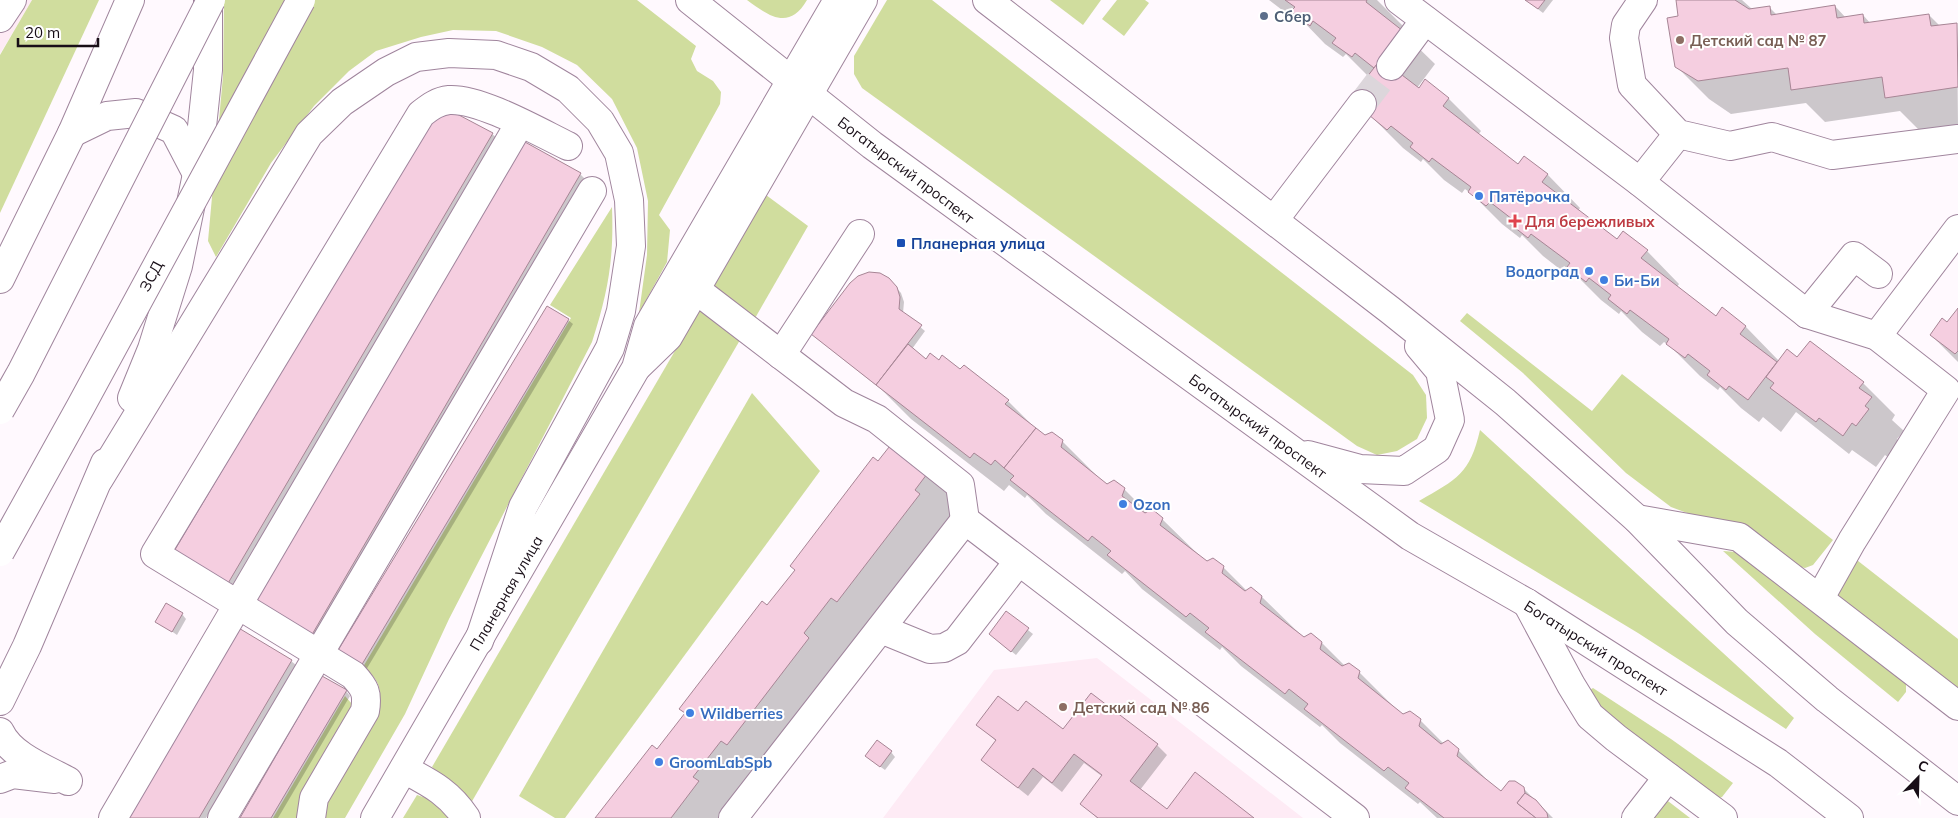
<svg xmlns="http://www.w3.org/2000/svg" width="1958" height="818" font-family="Mulish,sans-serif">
	<rect width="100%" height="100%" fill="#fff9fe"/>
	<g fill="#feebf5">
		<polygon points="0,0 32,0 0,54"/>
		<polygon points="1097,658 1303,818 883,818 994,670"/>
	</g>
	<g fill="#d0dd9e">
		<polygon points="32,0 99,0 0,213 0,55"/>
		<polygon points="224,0 637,0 696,46 691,59 697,71 713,81 721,92 720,104 659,215 670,230 667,262 639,313 647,255 648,201 637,148 612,99 577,65 542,47 496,31 453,30 421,37 376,51 349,71 314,106 271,163 216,257 208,241 223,76"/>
		<path d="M747,0H807C789,31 769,16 747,0Z"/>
		<polygon points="887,0 932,0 1413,375 1426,395 1427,418 1417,439 1397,451 1377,455 1357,446 862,88 854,74 854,56"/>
		<polygon points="1050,0 1101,0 1083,25"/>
		<polygon points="1117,0 1145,0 1149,3 1124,36 1102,19"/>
		<polygon points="766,195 808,226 754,320 711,288"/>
		<path d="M612,207C614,260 608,292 592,342L449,619L405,714L345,818H321V805L375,714C383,693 382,681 363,667L571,318L550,305Z"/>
		<polygon points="700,308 740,340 471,803 432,767"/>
		<polygon points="1467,313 1592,411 1622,374 1833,540 1813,565 1805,568 1793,565 1698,517 1671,507 1626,473 1523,373 1460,321"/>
		<polygon points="752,393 820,471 565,818 555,818 519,796"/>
		<path d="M1480,430L1794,718L1786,729L1638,633L1419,501C1457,479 1470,474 1480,430Z"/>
		<polygon points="1723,551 1737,552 1906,682 1906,692 1898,702 1815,634"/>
		<polygon points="1853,557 1958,639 1958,695 1841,603 1835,591"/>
		<polygon points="1593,688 1671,739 1733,783 1722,797 1714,800 1605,714 1588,691"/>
		<polygon points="345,696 352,704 353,711 299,818 273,818"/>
		<polygon points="417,795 435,801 454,818 403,818"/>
		<polygon points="1664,798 1690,818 1653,818"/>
	</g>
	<g fill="#0003">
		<polygon points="1269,0 1377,0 1404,27 1401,31 1435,64 1417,88 1419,89 1425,81 1449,99 1481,131 1478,135 1518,165 1535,166 1548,175 1580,208 1578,211 1617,241 1647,251 1679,284 1677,287 1716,318 1723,309 1746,327 1779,361 1797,359 1863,383 1895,415 1892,420 1904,431 1897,439 1901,443 1889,458 1885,455 1876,467 1852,450 1849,454 1796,412 1781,432 1763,417 1759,422 1741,408 1720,387 1718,390 1700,376 1671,347 1664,342 1660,346 1642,332 1621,311 1619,314 1601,300 1574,273 1564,266 1561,270 1543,256 1522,235 1520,238 1502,224 1473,195 1465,189 1462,193 1444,180 1423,159 1421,162 1403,148 1370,115 1369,77 1346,54 1343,57 1325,44 1297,15 1289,9 1286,13"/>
		<polygon points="1526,0 1553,0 1543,13"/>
		<polygon points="1677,0 1742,0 1752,9 1769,7 1777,15 1835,6 1846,18 1863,15 1871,24 1929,15 1940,26 1957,24 1958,125 1919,130 1900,111 1825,122 1806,103 1731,114 1709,99 1676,66 1680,17"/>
		<polygon points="492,134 497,138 232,589 175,553"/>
		<polygon points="580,174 585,179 314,642 257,608"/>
		<polygon points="894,285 901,293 904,302 903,313 925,331 912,349 926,360 939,362 960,371 1008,401 1041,434 1062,441 1096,475 1096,476 1107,485 1124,489 1148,513 1162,519 1207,563 1223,567 1247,591 1262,597 1304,638 1321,642 1345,666 1359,672 1403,716 1420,720 1444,744 1458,750 1492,785 1501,792 1523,788 1553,818 1437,818 1420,802 1418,804 1340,743 1322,725 1320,727 1241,666 1222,647 1220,650 1142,589 1125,571 1122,574 1046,514 1027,495 1025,498 1009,485 1004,491 911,419 882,390 812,334"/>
		<polygon points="1958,310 1958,362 1931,335 1948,324"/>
		<polygon points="568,320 573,324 366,670 343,657"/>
		<polygon points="893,444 961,503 728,818 597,818 657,751"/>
		<polygon points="1006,613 1033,634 1016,655 990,634"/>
		<polygon points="182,614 186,619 177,635 157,621"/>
		<polygon points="291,661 296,665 206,818 127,818"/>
		<polygon points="346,691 350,696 278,818 241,818"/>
		<polygon points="1091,694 1157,745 1167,755 1140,790 1167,811 1252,818 1097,818 1082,804 1103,777 1084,763 1062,792 1043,777 1028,796 983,760 996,741 977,724 1018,713 1063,731"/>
		<polygon points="891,752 895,757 885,770 871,760"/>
	</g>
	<g fill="#f5cee0" stroke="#a78595">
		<polygon points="1285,0 1367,0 1366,2 1403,31 1374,68 1355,53 1352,57 1332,43 1336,38 1313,21 1310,26 1291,11 1295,7"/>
		<polygon points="1525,0 1545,0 1538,9"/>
		<polygon points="1676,0 1735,0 1749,9 1770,6 1771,15 1835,5 1837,18 1863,14 1864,23 1929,14 1931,26 1957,23 1958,87 1885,98 1882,77 1791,90 1788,68 1698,81 1675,67 1667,18 1678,16"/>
		<polygon points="1381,59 1419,88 1425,79 1449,98 1443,106 1518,164 1524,156 1548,174 1542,182 1617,239 1623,231 1648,250 1641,258 1716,316 1722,307 1746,326 1740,334 1777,362 1748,400 1729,386 1726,390 1707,375 1710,371 1688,354 1685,358 1666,344 1669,339 1630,310 1627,314 1608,299 1611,295 1589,278 1586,282 1567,267 1570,263 1531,234 1528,238 1509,223 1512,219 1490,202 1486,206 1468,192 1471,187 1432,158 1429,162 1410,147 1413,143 1391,126 1387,130 1369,115 1352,96"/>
		<polygon points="440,105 493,133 227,585 173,553"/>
		<polygon points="525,142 581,173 310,638 251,604"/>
		<polygon points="869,272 880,273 889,278 897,287 900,297 899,309 922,325 876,385 811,334 850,283 858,276"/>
		<polygon points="547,306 569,319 361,666 337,652"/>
		<polygon points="1958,308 1958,351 1955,354 1930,335 1942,318 1947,322"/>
		<polygon points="1810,341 1864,382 1859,388 1872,397 1865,406 1869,409 1856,426 1852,423 1843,436 1819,418 1816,422 1770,388 1774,383 1766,377 1787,349 1797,357"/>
		<polygon points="908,344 926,359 930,353 939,360 942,355 960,369 964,365 1009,400 1005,404 1036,428 1004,468 995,460 991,465 974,453 970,458 876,385"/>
		<polygon points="1036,428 1045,435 1052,432 1063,440 1061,447 1107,484 1114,480 1125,488 1122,496 1145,513 1152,509 1163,518 1160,525 1207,561 1213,558 1224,566 1222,573 1245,591 1251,587 1262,596 1260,603 1304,637 1311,633 1322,642 1320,649 1342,666 1349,663 1360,671 1358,678 1403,714 1410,711 1421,719 1419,726 1441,744 1448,740 1459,749 1457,756 1501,791 1509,781 1515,781 1524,787 1525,793 1517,803 1536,818 1444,818 1405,788 1409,783 1388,767 1384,771 1304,709 1308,704 1289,689 1285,694 1205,632 1209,628 1190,613 1186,617 1107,555 1111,551 1092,536 1088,541 1010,480 1014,476 1004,468"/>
		<polygon points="893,442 930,470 915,490 920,494 837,602 831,598 804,633 809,638 727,745 721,741 693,777 699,781 671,818 595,818 652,745 657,749 685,713 679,709 762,601 767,605 795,570 790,566 873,457 878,461"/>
		<polygon points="166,603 183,613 172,632 155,622"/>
		<polygon points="1006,611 1029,628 1011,652 989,634"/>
		<polygon points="237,627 292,660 199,818 126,818"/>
		<polygon points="322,676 347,690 271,818 240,818"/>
		<polygon points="1091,693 1158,744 1130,781 1167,809 1195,772 1254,818 1098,818 1080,804 1102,775 1074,754 1052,783 1033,768 1018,788 981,760 996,740 976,725 998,696 1018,711 1026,701 1063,729"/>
		<polygon points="877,740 892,751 880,767 865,756"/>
		<polygon points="1525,793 1536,800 1547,813 1548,818 1536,818 1517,803"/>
	</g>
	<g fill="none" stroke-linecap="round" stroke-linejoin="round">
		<polyline stroke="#dcd6db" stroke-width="28" stroke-dasharray="28 14" stroke-linecap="butt" points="1362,104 1391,66"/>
		<g stroke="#a0859d" stroke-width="30">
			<g id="minor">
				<polyline points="1399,0 1640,182 1807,314 1877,336 1946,390 1852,541 1820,598"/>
				<polyline points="1643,0 1626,25 1624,38 1632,85 1678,134 1730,146 1772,137 1832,155 1958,139"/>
				<polyline points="0,18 12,0"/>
				<polyline points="1391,66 1425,20"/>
				<polyline points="1640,182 1678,134"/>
				<polyline points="1274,220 1362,104"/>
				<polyline points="695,289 844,403 877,419 960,485 965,520"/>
				<polyline points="1807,314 1854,256 1878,274"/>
				<polyline points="1877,336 1958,229"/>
				<polyline points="781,355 860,234"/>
				<polyline points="1637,519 1739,537 1958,706"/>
				<polyline points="1527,603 1571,685 1590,716 1616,738 1723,818"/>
				<polyline points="881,629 930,649 944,648 957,641 1018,562"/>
				<path d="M0,732C11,756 46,769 68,781"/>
				<path d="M404,769C430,783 449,792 466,818"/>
				<polyline points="0,779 13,774 55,779"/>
				<polyline points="113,818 520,123"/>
				<polyline points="222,818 592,191"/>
				<path d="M311,818L314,798L365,711C368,693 365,688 353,675L155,554L421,114C430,107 438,101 449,100C480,98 539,132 568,146"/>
				<polyline points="733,818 965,520 1355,818"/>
				<polyline points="1636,818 1668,777"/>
			</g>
		</g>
		<g stroke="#a0859d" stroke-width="30">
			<g id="major">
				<polyline points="690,0 872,145 1410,536 1527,603 1778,763 1849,818"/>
				<polyline points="987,0 1390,310 1505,402 1637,519 1737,622 1827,699 1958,801"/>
				<polyline points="72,133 107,116 136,113 174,130 197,174"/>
				<polyline points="0,279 72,133 130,0"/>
				<polyline points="637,367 668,337 863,0"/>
				<polyline points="132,398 152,349 178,266 197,174 208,70 208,0"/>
				<polyline points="1308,455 1360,469 1404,471 1437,449 1450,420 1440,371 1419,346"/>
				<polyline points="99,479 309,134 342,102 386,72 416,57 449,53 496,55 531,67 568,89 600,121 619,153 629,200 631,246 621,311 610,348 523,507 479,641"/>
				<polyline points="0,701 27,646 105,463"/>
				<polyline points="375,818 636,368 648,326 838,0"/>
			</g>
		</g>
		<use href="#minor" stroke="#fff" stroke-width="28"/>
		<use href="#major" stroke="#fff" stroke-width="28"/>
		<g stroke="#a0859d" stroke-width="30" stroke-linecap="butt">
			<g id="highway-bridge">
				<polyline points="0,410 21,373 211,0"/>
				<polyline points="0,552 81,406 301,0"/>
			</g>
		</g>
		<use href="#highway-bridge" stroke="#fff" stroke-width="28"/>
	</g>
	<circle fill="#5c6f8a" stroke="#fff" stroke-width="2" cx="1264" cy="16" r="5"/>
	<g fill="#8d6e63" stroke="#fff" stroke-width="2">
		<circle cx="1680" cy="40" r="5"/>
		<circle cx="1063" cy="707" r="5"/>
	</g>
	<g fill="#3f7fe0" stroke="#fff" stroke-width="2">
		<circle cx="1479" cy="196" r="5"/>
		<circle cx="1589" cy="271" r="5"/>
		<circle cx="1604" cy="280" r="5"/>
		<circle cx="1123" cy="504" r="5"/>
		<circle cx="690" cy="713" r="5"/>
		<circle cx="659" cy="762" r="5"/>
	</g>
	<path fill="#e0444e" stroke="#fff" stroke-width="2" d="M1512.5 213.5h5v5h5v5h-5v5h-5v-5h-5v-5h5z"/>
	<rect fill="#1a4fb4" stroke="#fff" stroke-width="2" x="896" y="238" width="10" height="10" rx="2.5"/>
	<g text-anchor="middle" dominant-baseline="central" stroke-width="4" stroke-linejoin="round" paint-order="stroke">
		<g font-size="15" font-weight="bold" fill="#4e5e75" stroke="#fff" text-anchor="start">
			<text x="1274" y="16">Сбер</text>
		</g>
		<g font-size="15" font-weight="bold" fill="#785e54" stroke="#fff" text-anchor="start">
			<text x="1690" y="40">Детский сад № 87</text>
			<text x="1073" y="707">Детский сад № 86</text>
		</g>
		<g font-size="15" fill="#180e17" stroke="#fff">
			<text transform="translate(906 170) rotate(37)">Богатырский проспект</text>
			<text transform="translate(151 276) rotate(-62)">ЗСД</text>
			<text transform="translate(1258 426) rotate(36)">Богатырский проспект</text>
			<text transform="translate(506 593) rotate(-60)">Планерная улица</text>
			<text transform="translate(1596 648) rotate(32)">Богатырский проспект</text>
		</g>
		<g font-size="15" font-weight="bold" fill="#366cbe" stroke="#fff" text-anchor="start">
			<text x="1489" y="196">Пятёрочка</text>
			<text x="1579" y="271" text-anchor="end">Водоград</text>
			<text x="1614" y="280">Би-Би</text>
			<text x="1133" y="504">Ozon</text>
			<text x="700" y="713">Wildberries</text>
			<text x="669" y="762">GroomLabSpb</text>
		</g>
		<g font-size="15" font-weight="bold" fill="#be3a42" stroke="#fff" text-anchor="start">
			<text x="1525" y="221">Для бережливых</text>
		</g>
		<g font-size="15" font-weight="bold" fill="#164399" stroke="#fff" text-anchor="start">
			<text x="911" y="243">Планерная улица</text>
		</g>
	</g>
	<g transform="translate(1918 778) rotate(23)" stroke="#ffffff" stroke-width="4" paint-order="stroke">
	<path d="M0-4L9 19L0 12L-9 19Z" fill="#180e17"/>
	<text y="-8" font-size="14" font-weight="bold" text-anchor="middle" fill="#180e17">С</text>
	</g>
	<path d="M18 38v8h80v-8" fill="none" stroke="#180e17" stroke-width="2.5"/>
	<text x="25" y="38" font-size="15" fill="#180e17" stroke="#ffffff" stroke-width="4" paint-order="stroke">20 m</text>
</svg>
